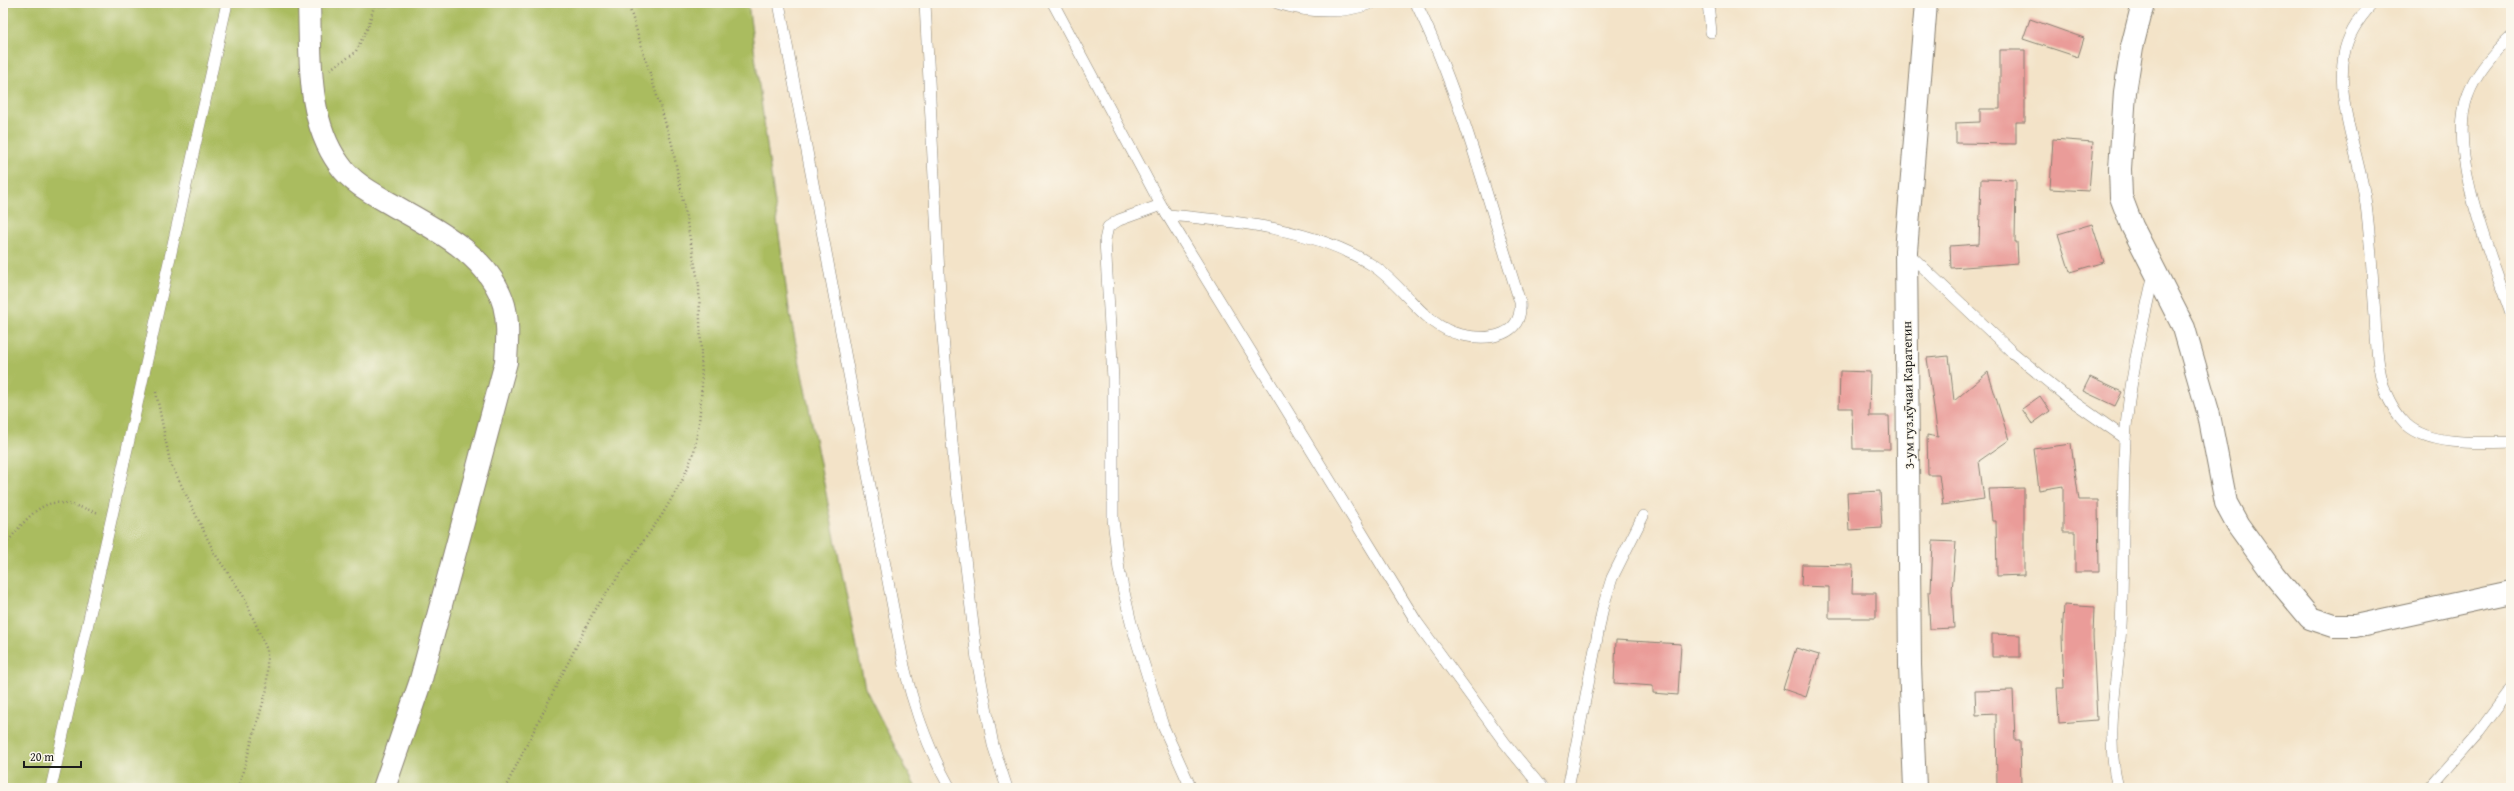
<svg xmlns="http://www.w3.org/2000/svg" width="2514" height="791" font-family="'Gentium Book Plus',serif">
	<rect width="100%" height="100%" fill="#fbf7ec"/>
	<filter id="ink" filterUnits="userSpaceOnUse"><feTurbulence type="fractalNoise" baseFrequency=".025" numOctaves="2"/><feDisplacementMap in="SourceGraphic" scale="8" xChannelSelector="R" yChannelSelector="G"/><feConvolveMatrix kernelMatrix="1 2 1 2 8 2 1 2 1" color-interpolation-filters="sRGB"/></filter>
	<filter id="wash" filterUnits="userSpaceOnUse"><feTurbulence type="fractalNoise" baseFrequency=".012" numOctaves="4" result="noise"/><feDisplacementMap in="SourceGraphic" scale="16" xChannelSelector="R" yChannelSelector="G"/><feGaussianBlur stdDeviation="0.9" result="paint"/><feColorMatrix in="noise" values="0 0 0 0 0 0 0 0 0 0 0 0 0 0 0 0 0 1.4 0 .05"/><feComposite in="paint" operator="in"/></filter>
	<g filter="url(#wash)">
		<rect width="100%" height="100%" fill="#f3e3c8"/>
		<polygon fill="#aabc5f" stroke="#636c3e" points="3,3 748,3 789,309 865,688 916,788 3,788"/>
		<g id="blocks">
			<g fill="#ea9c99">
				<polygon points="2030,19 2084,38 2078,57 2023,39"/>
				<polygon points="2000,50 2025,50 2025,122 2016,122 2016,144 1956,143 1956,123 1980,122 1980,109 2000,109"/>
				<polygon points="2053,139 2093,142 2089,191 2050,189"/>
				<polygon points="1981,179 2016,180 2015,242 2017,242 2018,263 1951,268 1950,246 1979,244"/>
				<polygon points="2092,224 2104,262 2070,272 2058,234"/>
				<polygon points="1949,356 1954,401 1988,372 2009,440 1979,461 1984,499 1943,505 1939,475 1928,475 1927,435 1938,437 1927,358"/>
				<polygon points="1840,371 1870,372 1869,416 1889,416 1890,449 1853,449 1852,408 1839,408"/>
				<polygon points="2090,377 2122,392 2115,406 2083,391"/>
				<polygon points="2040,396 2050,411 2032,424 2022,409"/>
				<polygon points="2071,444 2079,500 2098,500 2099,572 2075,572 2075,532 2063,532 2063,486 2039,490 2034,449"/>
				<polygon points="2024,488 2024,575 1997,576 1996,521 1992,521 1989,489"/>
				<polygon points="1880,491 1882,528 1849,530 1847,493"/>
				<polygon points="1933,541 1956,542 1952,591 1954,628 1930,629 1928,592 1931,592"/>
				<polygon points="1802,564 1853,565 1852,593 1876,593 1876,618 1829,618 1829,587 1801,586"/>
				<polygon points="2064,605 2094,607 2093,636 2097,720 2059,723 2057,688 2064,688 2062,637"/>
				<polygon points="1992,634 2020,635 2020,657 1992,657"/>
				<polygon points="1616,640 1681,644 1678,695 1653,693 1653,686 1614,683"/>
				<polygon points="1796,648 1819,655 1806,697 1783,689"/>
				<polygon points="2013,690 2015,740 2020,740 2021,788 1997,788 1996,714 1976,715 1975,691"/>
			</g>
		</g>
	</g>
	<g filter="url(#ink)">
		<use href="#blocks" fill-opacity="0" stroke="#888072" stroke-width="1"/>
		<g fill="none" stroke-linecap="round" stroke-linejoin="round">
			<g stroke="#888072" stroke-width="12">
				<g id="lane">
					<path d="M779,3L904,666C914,709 928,749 950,788"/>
					<polyline points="925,3 941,313 954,465 977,659 993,745 1007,788"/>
					<polyline points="1053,3 1161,205 1416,621 1505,743 1542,788"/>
					<path d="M1277,3C1309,13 1340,15 1372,3"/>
					<polyline points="1708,3 1711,32"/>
					<path d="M2373,3C2360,17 2347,35 2344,55C2336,103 2358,151 2365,198C2371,237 2372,277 2375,316C2376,340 2377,368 2385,391C2390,403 2397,415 2406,424C2429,446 2481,443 2511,442"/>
					<path d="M2511,37C2494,53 2476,73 2468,95C2446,151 2492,259 2511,314"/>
					<polyline points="1161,205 1119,220 1108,227 1105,240 1113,379 1113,519 1119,570 1131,623 1163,726 1191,788"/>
					<path d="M1167,215C1234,221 1314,228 1372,265C1404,285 1423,327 1462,335C1490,341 1523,336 1520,302C1488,202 1462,97 1416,3"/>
					<polyline points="1907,252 2012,352 2068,398 2125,438"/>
					<polyline points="51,788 227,3"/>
					<polyline points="1568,788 1603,607 1612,578 1643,516"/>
					<path d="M2118,788C2104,735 2118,680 2121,626C2124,564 2122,501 2125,439C2129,383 2142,327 2154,273"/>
					<polyline points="2430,788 2479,732 2511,689"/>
				</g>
			</g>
			<g stroke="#888072" stroke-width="24">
				<g id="street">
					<path d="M309,3C311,57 306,118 339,164C352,183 372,193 391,204C433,228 490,255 504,305C509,324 507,342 506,362L420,683L384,788"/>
					<polyline points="2143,3 2132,47 2125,92 2120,169 2121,197 2132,226 2184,328 2209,415 2226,503 2238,525 2274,575 2310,618 2334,626 2355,626 2511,592"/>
					<polyline points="1915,788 1910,665 1906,251 1926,3"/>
				</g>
			</g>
			<g stroke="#888072" stroke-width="2.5" stroke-dasharray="1 3" stroke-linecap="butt">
				<polyline points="330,69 355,53 368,27 375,3"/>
				<polyline points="156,392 170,462 215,554 243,595 267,650 267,689 238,788"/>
				<path d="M3,547C17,532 36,500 60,503C73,504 86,509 99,513"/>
				<polyline points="505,788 595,609 662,515 683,479 694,452 699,423 702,386 699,286 672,144 628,3"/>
			</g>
			<use href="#lane" stroke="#fff" stroke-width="11"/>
			<use href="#street" stroke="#fff" stroke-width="22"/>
		</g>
	</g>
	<g text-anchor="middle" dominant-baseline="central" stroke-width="3" stroke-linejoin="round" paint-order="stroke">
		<g font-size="13" fill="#1c1c1c" stroke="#fbf7ec">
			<text transform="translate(1908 395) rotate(-91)">3-ум гуз.кӯчаи Каратегин</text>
		</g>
	</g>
	<rect width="2514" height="791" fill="none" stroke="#fbf7ec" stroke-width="16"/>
	<path d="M24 761v6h57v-6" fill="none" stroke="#1c1c1c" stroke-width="2"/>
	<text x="30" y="761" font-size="12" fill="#1c1c1c" stroke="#fbf7ec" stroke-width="3" paint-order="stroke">20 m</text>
</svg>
